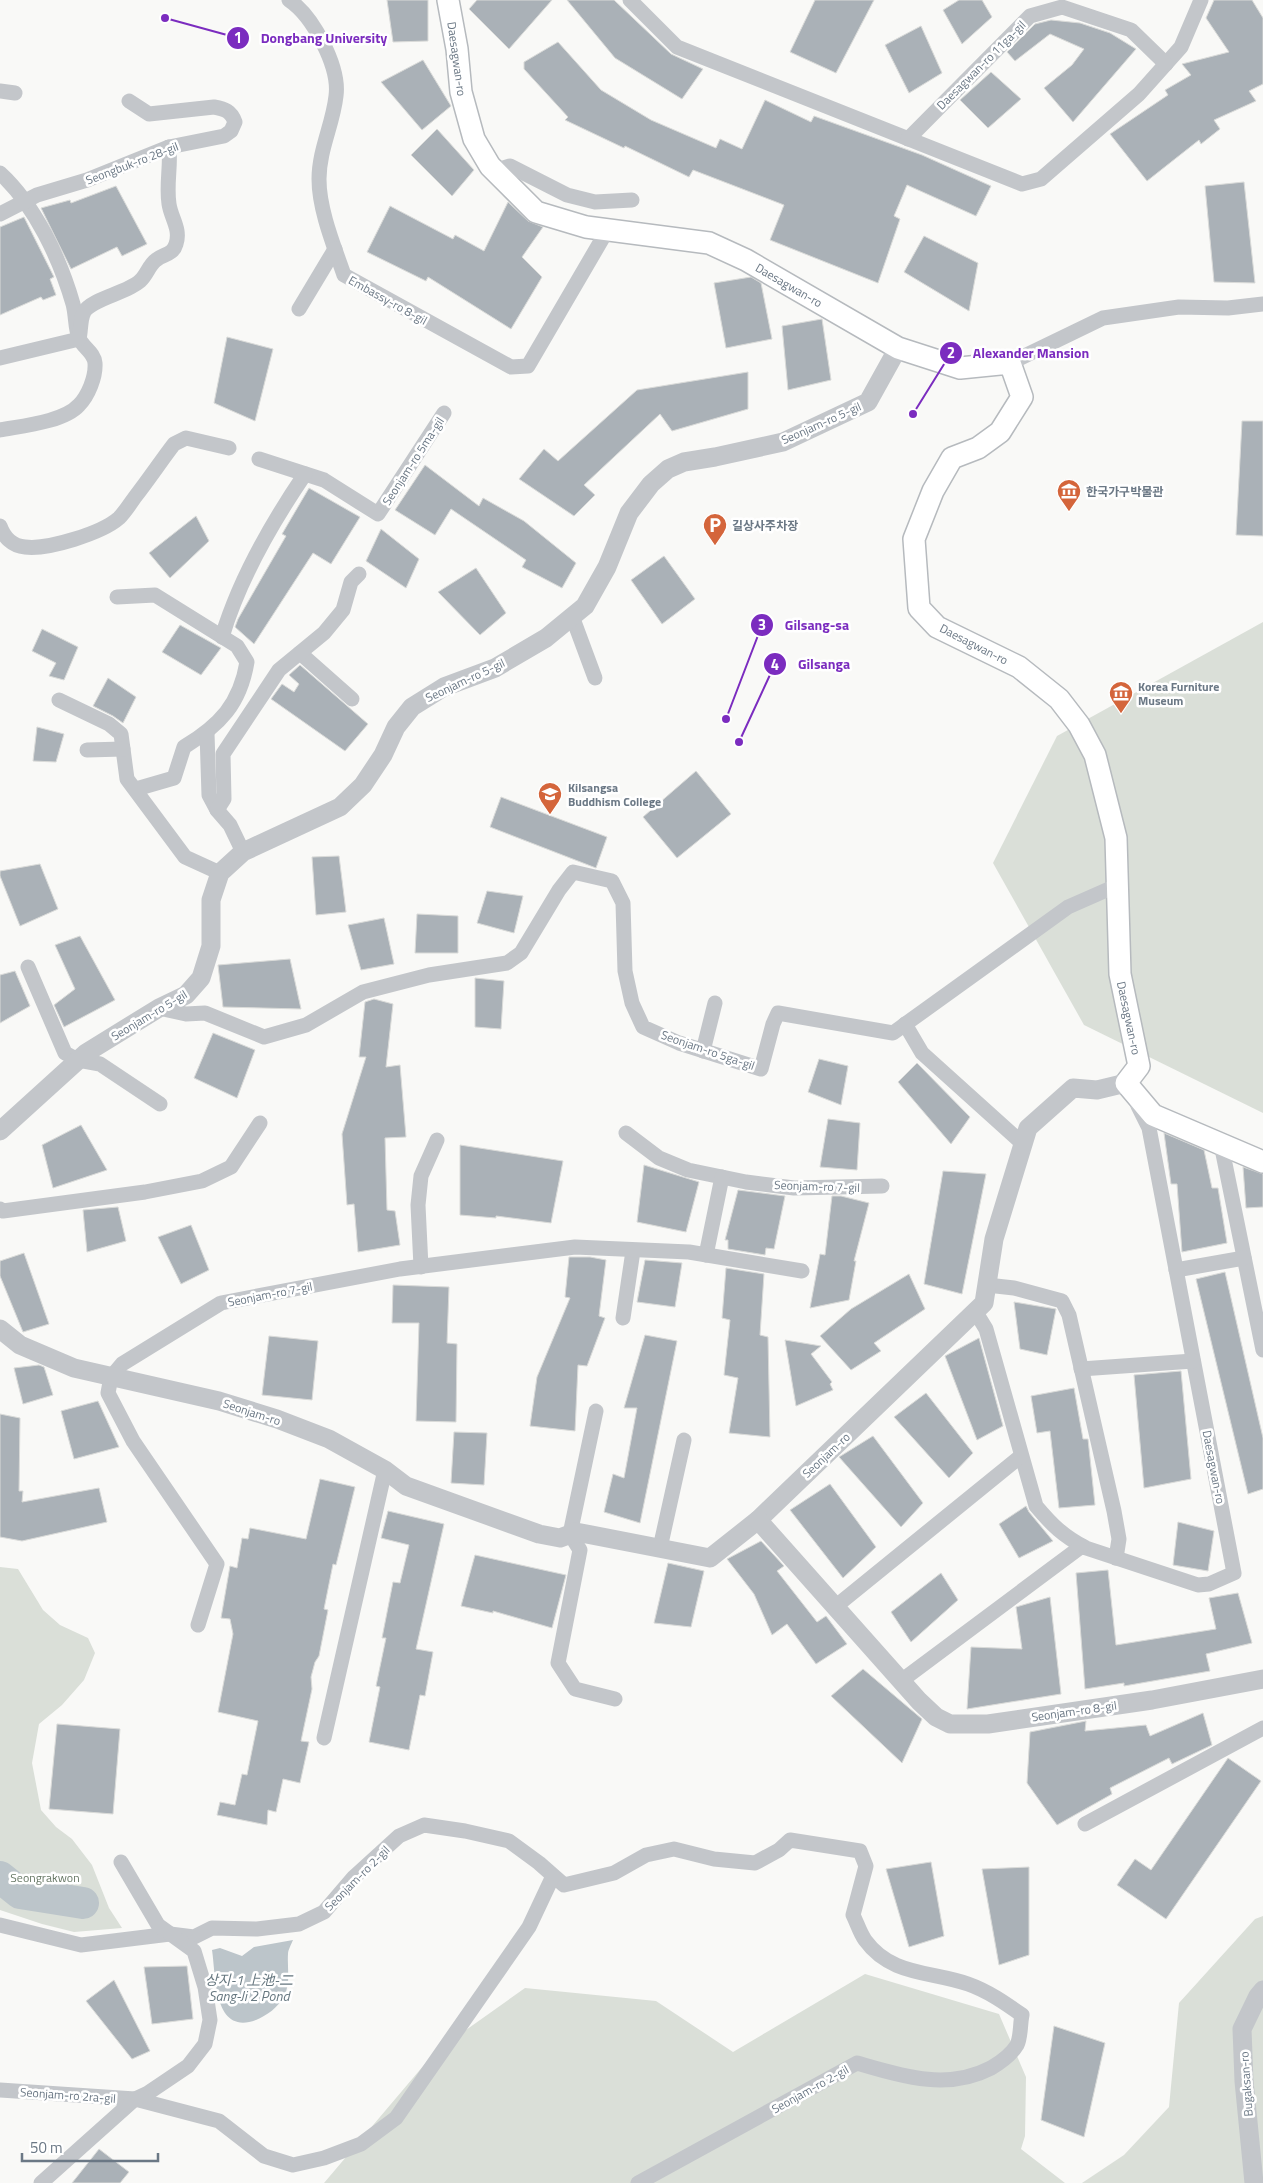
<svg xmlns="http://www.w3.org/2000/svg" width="1263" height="2183" font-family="'Titillium Web','Noto Sans KR',sans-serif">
	<rect width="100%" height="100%" fill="#f9f9f7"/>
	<g fill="#dadfd8">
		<polygon points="1263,622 1263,1113 1084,1025 993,863 1057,736"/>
		<polygon points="0,1567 18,1569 43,1610 60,1625 88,1638 95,1653 84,1680 62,1705 39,1724 32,1763 41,1810 56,1827 72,1839 92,1865 109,1908 122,1928 74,1932 42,1924 0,1910"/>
		<polygon points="1263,1916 1263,2183 1082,2183 1124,2155 1169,2107 1179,2003 1255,1919"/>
		<polygon points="865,1974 999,2014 1026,2077 1025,2136 1021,2149 1065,2183 324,2183 435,2052 525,1988 656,2001 733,2052"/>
	</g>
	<path fill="#bcc5ca" d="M293,1940C291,1945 288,1950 288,1954C287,1968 291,1983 284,1996C279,2007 266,2016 256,2020C213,2036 216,1975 212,1950L220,1948L242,1956L254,1947Z"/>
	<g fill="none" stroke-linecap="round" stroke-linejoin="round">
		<polyline stroke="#bcc5ca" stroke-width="32" points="0,1877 20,1893 83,1903"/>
	</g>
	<g fill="#aab1b7" stroke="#dadbd9">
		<polygon points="387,0 428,0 428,41 393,42"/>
		<polygon points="477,0 552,0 509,49 469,9"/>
		<polygon points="567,0 614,0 671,54 703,69 682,99 615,58"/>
		<polygon points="815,0 874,0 836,73 790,52"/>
		<polygon points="959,0 982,0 992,17 962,44 943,10"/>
		<polygon points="1214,0 1252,0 1263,18 1263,84 1249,91 1256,101 1214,120 1220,129 1201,144 1199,140 1147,181 1110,134 1168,95 1165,90 1191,75 1182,64 1229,52 1206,18"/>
		<polygon points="1051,20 1080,23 1110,33 1136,49 1073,122 1044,88 1072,65 1084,49 1050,34 1015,61 1007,52 1035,24"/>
		<polygon points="921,26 942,73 909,93 885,45"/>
		<polygon points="558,42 601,90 651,120 716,148 720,139 742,149 765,100 811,122 814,116 922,155 991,186 976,216 907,185 894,216 900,219 878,283 770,240 784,205 693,170 689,177 625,146 624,148 565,120 568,117 524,69 524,62"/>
		<polygon points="423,60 451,106 422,130 381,82"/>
		<polygon points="991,72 1021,99 988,128 960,100"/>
		<polygon points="437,129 474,170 452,196 411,155"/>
		<polygon points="1244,182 1255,283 1214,282 1205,186"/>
		<polygon points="116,186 147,244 122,256 117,247 71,269 41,208 70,200 71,203"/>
		<polygon points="508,202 528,221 543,227 522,257 542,277 511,329 428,277 426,281 367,252 390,206 453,239 455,235 484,251"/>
		<polygon points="24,217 54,277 50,279 56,295 43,300 41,297 0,315 0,227"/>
		<polygon points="924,236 978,263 969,311 904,272"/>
		<polygon points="751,277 761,283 772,339 726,348 714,283"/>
		<polygon points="822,319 831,380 788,390 782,326"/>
		<polygon points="227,337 273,349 255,421 214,403"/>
		<polygon points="748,372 748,409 672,431 660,414 584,485 595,495 574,516 519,479 544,449 558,461 637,390"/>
		<polygon points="1242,421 1263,421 1263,536 1236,535"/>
		<polygon points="425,465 479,506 483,498 524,521 576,563 562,588 522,567 526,560 451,509 435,535 395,510"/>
		<polygon points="309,488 360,517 331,564 313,553 254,644 235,627 238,619 286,536 282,534"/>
		<polygon points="196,516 209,541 170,578 149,553"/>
		<polygon points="381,529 419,559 406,588 366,561"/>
		<polygon points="664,556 695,599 662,624 631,580"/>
		<polygon points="476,568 506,613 480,635 438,592"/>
		<polygon points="180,625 221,648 201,675 162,652"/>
		<polygon points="42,629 78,647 64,680 49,676 56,663 32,651"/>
		<polygon points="300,665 368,724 345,751 271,699 282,684 294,692 299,684 289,675"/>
		<polygon points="108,678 136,697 123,723 113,716 93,706"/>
		<polygon points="37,727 64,734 56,762 33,761"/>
		<polygon points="696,771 731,814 677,858 643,817"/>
		<polygon points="501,797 607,837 596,868 490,827"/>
		<polygon points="339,856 346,912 316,915 312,857"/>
		<polygon points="40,864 58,909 20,926 0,876 0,871"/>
		<polygon points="487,891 523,896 514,933 477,923"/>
		<polygon points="417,914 458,916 458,953 415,953"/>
		<polygon points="384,918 394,964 361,970 348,925"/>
		<polygon points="80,936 115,1000 64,1027 54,1005 75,989 55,945"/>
		<polygon points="290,959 301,1009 223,1007 218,965"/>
		<polygon points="15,971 30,1006 0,1023 0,975"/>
		<polygon points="475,978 504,981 501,1029 475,1027"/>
		<polygon points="374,999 393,1004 386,1067 400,1065 406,1137 385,1138 387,1210 395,1211 400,1245 358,1252 354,1204 347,1205 342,1134 366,1057 359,1057 365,1002"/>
		<polygon points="213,1033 255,1050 237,1098 194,1078"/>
		<polygon points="819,1059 848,1066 841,1105 808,1092"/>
		<polygon points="917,1063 970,1117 951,1144 898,1082"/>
		<polygon points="828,1119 860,1123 857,1170 820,1167"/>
		<polygon points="81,1125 107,1170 53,1188 42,1145"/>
		<polygon points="1164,1133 1204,1150 1212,1188 1218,1188 1227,1243 1182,1252 1177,1184 1171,1184"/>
		<polygon points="460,1145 563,1161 551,1223 496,1216 496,1218 460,1215"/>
		<polygon points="644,1165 699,1182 686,1232 637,1222"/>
		<polygon points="1243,1167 1263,1174 1263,1207 1246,1208"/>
		<polygon points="943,1171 986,1174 962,1294 924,1284"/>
		<polygon points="738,1190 785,1196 774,1249 766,1248 765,1255 728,1249 728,1240 725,1240"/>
		<polygon points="832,1196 841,1196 869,1203 854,1261 856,1261 849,1300 810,1308 820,1254 825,1255"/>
		<polygon points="118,1207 126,1241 87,1252 83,1210"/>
		<polygon points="191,1225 209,1270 181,1284 158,1237"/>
		<polygon points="24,1253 49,1324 23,1332 0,1276 0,1261"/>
		<polygon points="569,1257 590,1257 606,1260 599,1316 605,1318 587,1366 578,1365 575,1431 530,1426 537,1377 570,1298 565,1297"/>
		<polygon points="645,1260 682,1263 675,1307 637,1302"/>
		<polygon points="726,1268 764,1274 760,1335 768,1337 770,1437 729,1433 738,1378 724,1375 730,1320 722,1318"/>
		<polygon points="1225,1272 1263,1438 1263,1489 1248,1494 1196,1279"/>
		<polygon points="909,1274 925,1309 874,1343 881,1351 851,1370 820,1336 851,1309"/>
		<polygon points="393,1285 449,1287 447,1343 457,1344 456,1422 416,1421 419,1323 392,1323"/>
		<polygon points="1014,1302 1056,1309 1047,1355 1020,1349"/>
		<polygon points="645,1335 677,1341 640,1523 604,1512 613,1474 624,1478 637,1408 624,1408"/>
		<polygon points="269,1336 318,1341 312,1400 262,1395"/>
		<polygon points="979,1338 1003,1426 977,1440 945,1356"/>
		<polygon points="785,1340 821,1346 811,1354 832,1382 830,1384 833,1390 796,1406"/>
		<polygon points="39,1365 44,1367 53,1395 23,1404 14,1368"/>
		<polygon points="1181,1371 1191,1479 1144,1488 1134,1375"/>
		<polygon points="1074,1388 1083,1439 1088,1439 1095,1505 1059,1508 1050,1431 1037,1433 1031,1396"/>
		<polygon points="926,1393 973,1453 949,1478 894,1417"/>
		<polygon points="98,1401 119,1447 74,1459 61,1411"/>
		<polygon points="0,1414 20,1418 19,1491 23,1491 22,1502 99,1488 107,1522 22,1541 0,1537"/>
		<polygon points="454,1432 487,1433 484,1485 451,1483"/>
		<polygon points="873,1436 923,1503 901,1527 839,1457"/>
		<polygon points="320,1479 355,1487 336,1565 333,1564 324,1609 328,1610 319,1656 315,1662 311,1677 312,1689 301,1741 309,1742 300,1783 283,1779 276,1812 268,1810 267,1825 217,1815 220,1802 235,1805 242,1774 247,1775 258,1721 218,1712 233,1634 230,1619 221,1618 230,1566 237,1568 242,1538 248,1539 250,1528 306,1539"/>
		<polygon points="830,1484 876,1547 843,1578 790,1510"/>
		<polygon points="1026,1506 1029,1512 1053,1541 1019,1558 999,1524"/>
		<polygon points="388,1511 444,1524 416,1649 433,1652 425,1696 420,1695 409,1750 369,1742 380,1687 376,1686 386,1638 382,1638 393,1582 400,1583 409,1545 381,1538"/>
		<polygon points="1178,1522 1214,1531 1208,1571 1173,1565"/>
		<polygon points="761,1541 784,1566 777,1571 817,1622 826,1616 847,1644 816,1664 787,1624 772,1635 754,1594 727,1559"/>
		<polygon points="475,1555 566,1575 552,1628 493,1611 493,1613 461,1606"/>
		<polygon points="668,1563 704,1571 691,1627 654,1623"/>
		<polygon points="1108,1570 1116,1645 1216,1629 1209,1598 1238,1593 1252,1643 1206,1654 1210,1671 1124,1686 1124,1683 1085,1689 1076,1573"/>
		<polygon points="941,1573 958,1600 911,1642 891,1612"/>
		<polygon points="1050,1597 1061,1694 967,1709 971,1647 1022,1649 1016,1607"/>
		<polygon points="863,1669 922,1719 902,1763 831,1696"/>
		<polygon points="1203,1713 1212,1745 1172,1764 1169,1758 1110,1788 1112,1794 1057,1825 1027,1783 1030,1732 1086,1721 1085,1731 1146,1725 1150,1736"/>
		<polygon points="57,1724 120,1729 113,1814 49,1809"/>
		<polygon points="1228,1758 1261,1781 1166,1919 1117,1885 1135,1859 1151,1870"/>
		<polygon points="931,1862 944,1936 909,1947 886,1869"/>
		<polygon points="1029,1867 1029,1955 999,1965 982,1869"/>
		<polygon points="187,1966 193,2019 152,2024 144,1967"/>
		<polygon points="114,1980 150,2051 132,2059 86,2001"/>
		<polygon points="1054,2026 1105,2043 1084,2137 1041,2120"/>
		<polygon points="99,2149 129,2172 120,2183 72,2183"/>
	</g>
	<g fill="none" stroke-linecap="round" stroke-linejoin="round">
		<g stroke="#b6babe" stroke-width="24">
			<polyline id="secondary" points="448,0 457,49 461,92 474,139 490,166 536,212 586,227 709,243 746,260 898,348 960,368 1010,363 1022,397 1000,432 978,448 952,458 933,491 914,539 919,608 937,627 1019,667 1059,699 1079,725 1095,755 1116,838 1120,974 1139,1066 1126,1083 1153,1115 1263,1162"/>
		</g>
		<g stroke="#c3c6ca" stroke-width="15">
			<path d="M289,0C313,16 340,67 336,96C333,124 319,150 319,179C319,210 334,246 344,275L511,367L528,366L608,229"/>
			<polyline points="630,0 677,47 1022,184 1041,179 1139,94 1181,47 1201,0"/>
			<polyline points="0,91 15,93"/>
			<polyline points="908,139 1030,16 1062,7 1131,30 1166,64"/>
			<polyline points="494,171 510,166 567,195 595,202 632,200"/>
			<path d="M0,173C35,205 60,259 73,304C76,315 75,328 79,338C83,348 94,352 95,363C96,377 88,396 79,405C64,422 21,426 0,430"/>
			<path d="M0,214L37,195L87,180L169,147L224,136L231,131L235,122C231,111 225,109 214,107L149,114L129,101"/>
			<polyline points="299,309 335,249"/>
			<path d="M0,358L79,339C81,331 80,319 84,312C91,299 127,293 140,281C147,275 149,265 156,260C163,254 173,255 176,244C181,229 171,218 169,204C166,185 171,166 169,147"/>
			<polyline points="1010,363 1103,318 1179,307 1228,308 1263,304"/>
			<polyline points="259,459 324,480 378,514 444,413"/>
			<path d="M0,526C4,537 12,546 25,547C48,550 102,533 119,518C125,512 130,504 135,497C149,479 161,461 174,444L186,438L229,448"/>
			<path d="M117,597L155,595L237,646L247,662C240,704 220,725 184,747L174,778L136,789"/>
			<polyline points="572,616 595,678"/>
			<path d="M222,637C239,580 271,524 305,474"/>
			<polyline points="300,653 352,699"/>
			<polyline points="59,700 109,724 121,734 127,779 185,857 220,873"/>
			<polyline points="207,733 209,795 217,810 230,825 243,852"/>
			<polyline points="87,750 123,749"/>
			<polyline points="217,810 224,799 223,754 279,670 324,633 343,610 351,582 359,574"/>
			<polyline points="28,967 65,1053 78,1060 100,1064 160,1104"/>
			<polyline points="159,1008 186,1014 205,1013 264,1037 306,1025 363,992 429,975 507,963 521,953 559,890 573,872 612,881 623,903 625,971 632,1003 643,1027 679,1043 761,1069 773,1024 778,1013 893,1033 1068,907 1118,885"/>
			<polyline points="905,1024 922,1053 1023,1144"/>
			<polyline points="703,1051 715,1003"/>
			<polyline points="626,1133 659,1158 688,1170 746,1182 794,1188 882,1186"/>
			<polyline points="1221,1144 1263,1350"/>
			<polyline points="0,1209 3,1211 145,1192 202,1181 231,1167 260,1123"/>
			<polyline points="706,1255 722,1177"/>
			<polyline points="421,1267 418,1205 421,1176 437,1140"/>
			<polyline points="1176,1270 1244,1258"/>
			<polyline points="987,1285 1014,1288 1062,1301 1069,1315 1114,1511 1119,1539 1116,1558"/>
			<path d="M975,1311L986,1329L1036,1506C1052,1525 1063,1536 1086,1548L1198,1585L1209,1584L1234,1573L1149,1128L1138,1106"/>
			<polyline points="623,1318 633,1251"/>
			<polyline points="1081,1369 1193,1361"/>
			<polyline points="596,1411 570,1534 580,1550 558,1663 575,1689 615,1699"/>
			<polyline points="660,1548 684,1440"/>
			<polyline points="835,1607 1021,1456"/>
			<polyline points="198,1625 217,1564 133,1441 108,1393 111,1377 122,1364 221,1303 400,1269 575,1247 689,1252 802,1271"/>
			<polyline points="901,1681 1082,1546"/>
			<polyline points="324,1738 385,1470"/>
			<polyline points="1085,1824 1263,1728"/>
			<path d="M0,1925L81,1945L170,1934L194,1937L212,1928L257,1929L299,1924L324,1912L354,1877L399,1836L424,1825L465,1831L509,1841L539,1863L564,1885L614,1873L646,1855L674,1849L714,1859L755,1863L779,1850L790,1840L860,1851L866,1866L853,1915C857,1923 860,1933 865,1940C891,1976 931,1971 968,1984C988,1991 1005,2003 1022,2015C1020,2024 1021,2037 1017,2045C1011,2055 1001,2062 991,2068C947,2091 902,2076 857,2063L638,2183"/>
			<polyline points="0,2090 135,2099 219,2121 264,2156 293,2165 324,2158 361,2144 396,2118 529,1927 553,1876"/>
			<polyline points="41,2183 135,2099 148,2093 188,2066 205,2044 210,2020 205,1987 194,1951 158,1925 121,1862"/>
		</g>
		<g stroke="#c3c6ca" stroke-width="19">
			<polyline points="0,1131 86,1053 159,1008 186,995 201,978 211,946 211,900 220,873 243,852 340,807 363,785 383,755 396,727 412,707 444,687 495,668 546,638 585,606 607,567 629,513 651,484 668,469 684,462 715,457 783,442 868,402 898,348"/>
			<polyline points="0,1329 20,1345 74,1368 219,1401 277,1419 329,1439 385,1470 406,1486 539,1534 560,1538 576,1532 710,1558 758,1520 984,1303 994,1239 1028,1128 1073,1088 1097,1090 1126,1083"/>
			<polyline points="758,1520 919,1701 936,1717 950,1724 988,1724 1152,1700 1263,1679"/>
			<polyline points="1254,2183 1244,2081 1242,2029 1258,1996 1263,1990"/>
		</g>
		<use href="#secondary" stroke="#fff" stroke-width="21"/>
	</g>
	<defs>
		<g id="museum-pin" transform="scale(1.25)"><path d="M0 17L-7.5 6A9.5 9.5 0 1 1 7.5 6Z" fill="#d4653b" stroke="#fff"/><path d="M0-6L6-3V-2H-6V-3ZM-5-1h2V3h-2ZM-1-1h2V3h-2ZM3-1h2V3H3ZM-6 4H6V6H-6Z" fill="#fff"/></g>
		<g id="parking-pin" transform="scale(1.25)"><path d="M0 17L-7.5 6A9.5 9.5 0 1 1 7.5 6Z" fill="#d4653b" stroke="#fff"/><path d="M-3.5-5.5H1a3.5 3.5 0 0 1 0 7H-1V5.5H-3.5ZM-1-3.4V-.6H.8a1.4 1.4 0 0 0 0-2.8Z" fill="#fff"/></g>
		<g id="school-pin" transform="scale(1.25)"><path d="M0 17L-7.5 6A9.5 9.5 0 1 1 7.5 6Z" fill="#d4653b" stroke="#fff"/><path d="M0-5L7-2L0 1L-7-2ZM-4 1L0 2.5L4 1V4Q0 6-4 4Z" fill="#fff"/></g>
	</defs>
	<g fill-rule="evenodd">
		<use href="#museum-pin" x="1069" y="491"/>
		<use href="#parking-pin" x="715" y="525"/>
		<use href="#museum-pin" x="1121" y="693"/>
		<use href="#school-pin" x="550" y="794"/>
	</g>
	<g text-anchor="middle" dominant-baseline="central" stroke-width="5" stroke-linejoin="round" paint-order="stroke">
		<g font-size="12" fill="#6b7885" stroke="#fff">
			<text transform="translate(457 59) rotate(82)">Daesagwan-ro</text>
			<text transform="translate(981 65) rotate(-45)">Daesagwan-ro 11ga-gil</text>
			<text transform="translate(132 163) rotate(-21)">Seongbuk-ro 28-gil</text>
			<text transform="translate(789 285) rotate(30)">Daesagwan-ro</text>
			<text transform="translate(388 300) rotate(29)">Embassy-ro 8-gil</text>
			<text transform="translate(821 423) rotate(-24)">Seonjam-ro 5-gil</text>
			<text transform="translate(413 461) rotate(-57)">Seonjam-ro 5ma-gil</text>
			<text transform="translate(974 644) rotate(27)">Daesagwan-ro</text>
			<text transform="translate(465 680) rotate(-25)">Seonjam-ro 5-gil</text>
			<text transform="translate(149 1015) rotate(-31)">Seonjam-ro 5-gil</text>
			<text transform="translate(1129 1018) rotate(78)">Daesagwan-ro</text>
			<text transform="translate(708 1050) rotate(19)">Seonjam-ro 5ga-gil</text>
			<text transform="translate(817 1186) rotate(2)">Seonjam-ro 7-gil</text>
			<text transform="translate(270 1294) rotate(-11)">Seonjam-ro 7-gil</text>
			<text transform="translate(252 1412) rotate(18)">Seonjam-ro</text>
			<text transform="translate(826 1455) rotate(-43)">Seonjam-ro</text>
			<text transform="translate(1214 1467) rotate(79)">Daesagwan-ro</text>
			<text transform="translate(1074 1711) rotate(-8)">Seonjam-ro 8-gil</text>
			<text transform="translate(357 1878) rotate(-45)">Seonjam-ro 2-gil</text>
			<text transform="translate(1246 2084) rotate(-94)">Bugaksan-ro</text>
			<text transform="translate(810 2089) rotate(-29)">Seonjam-ro 2-gil</text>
			<text transform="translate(68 2095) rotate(4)">Seonjam-ro 2ra-gil</text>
		</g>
		<g font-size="12" font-weight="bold" fill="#6b7885" stroke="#fff" text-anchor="start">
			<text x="1086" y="491">한국가구박물관</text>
			<text x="732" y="525">길상사주차장</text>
			<text x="1138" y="686">Korea Furniture<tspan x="1138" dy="14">Museum</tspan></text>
			<text x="568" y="787">Kilsangsa<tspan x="568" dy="14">Buddhism College</tspan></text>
		</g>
		<g font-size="12" fill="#677865" stroke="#fff">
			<text x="45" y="1877">Seongrakwon</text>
		</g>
		<g font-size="14" font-style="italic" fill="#677880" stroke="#fff">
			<text x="249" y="1979">상지-1 上池-二<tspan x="249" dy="16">Sang-Ji 2 Pond</tspan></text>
		</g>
	</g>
	<path fill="none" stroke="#7b2cbf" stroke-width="2" d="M165 18L238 38M913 414L951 353M726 719L762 625M739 742L775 664"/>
	<g fill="#7b2cbf" stroke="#fff" stroke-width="2">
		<circle cx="165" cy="18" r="5"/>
		<circle cx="913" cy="414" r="5"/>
		<circle cx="726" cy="719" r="5"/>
		<circle cx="739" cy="742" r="5"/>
		<circle cx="238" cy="38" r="12"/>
		<circle cx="951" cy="353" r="12"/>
		<circle cx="762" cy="625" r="12"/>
		<circle cx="775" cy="664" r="12"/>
	</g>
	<g font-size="15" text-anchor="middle" font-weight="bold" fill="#fff">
		<text x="238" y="43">1</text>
		<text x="951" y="358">2</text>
		<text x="762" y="630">3</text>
		<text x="775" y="670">4</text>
	</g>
	<g font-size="14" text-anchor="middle" font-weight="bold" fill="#7b2cbf" stroke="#fff" stroke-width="5" stroke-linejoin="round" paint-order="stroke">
		<text x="324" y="43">Dongbang University</text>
		<text x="1031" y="358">Alexander Mansion</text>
		<text x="817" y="630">Gilsang-sa</text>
		<text x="824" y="669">Gilsanga</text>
	</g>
	<path d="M22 2153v8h136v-8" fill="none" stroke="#6b7885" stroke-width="2.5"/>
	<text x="30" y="2153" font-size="15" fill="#6b7885" stroke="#ffffff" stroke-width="4" paint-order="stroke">50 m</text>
</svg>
